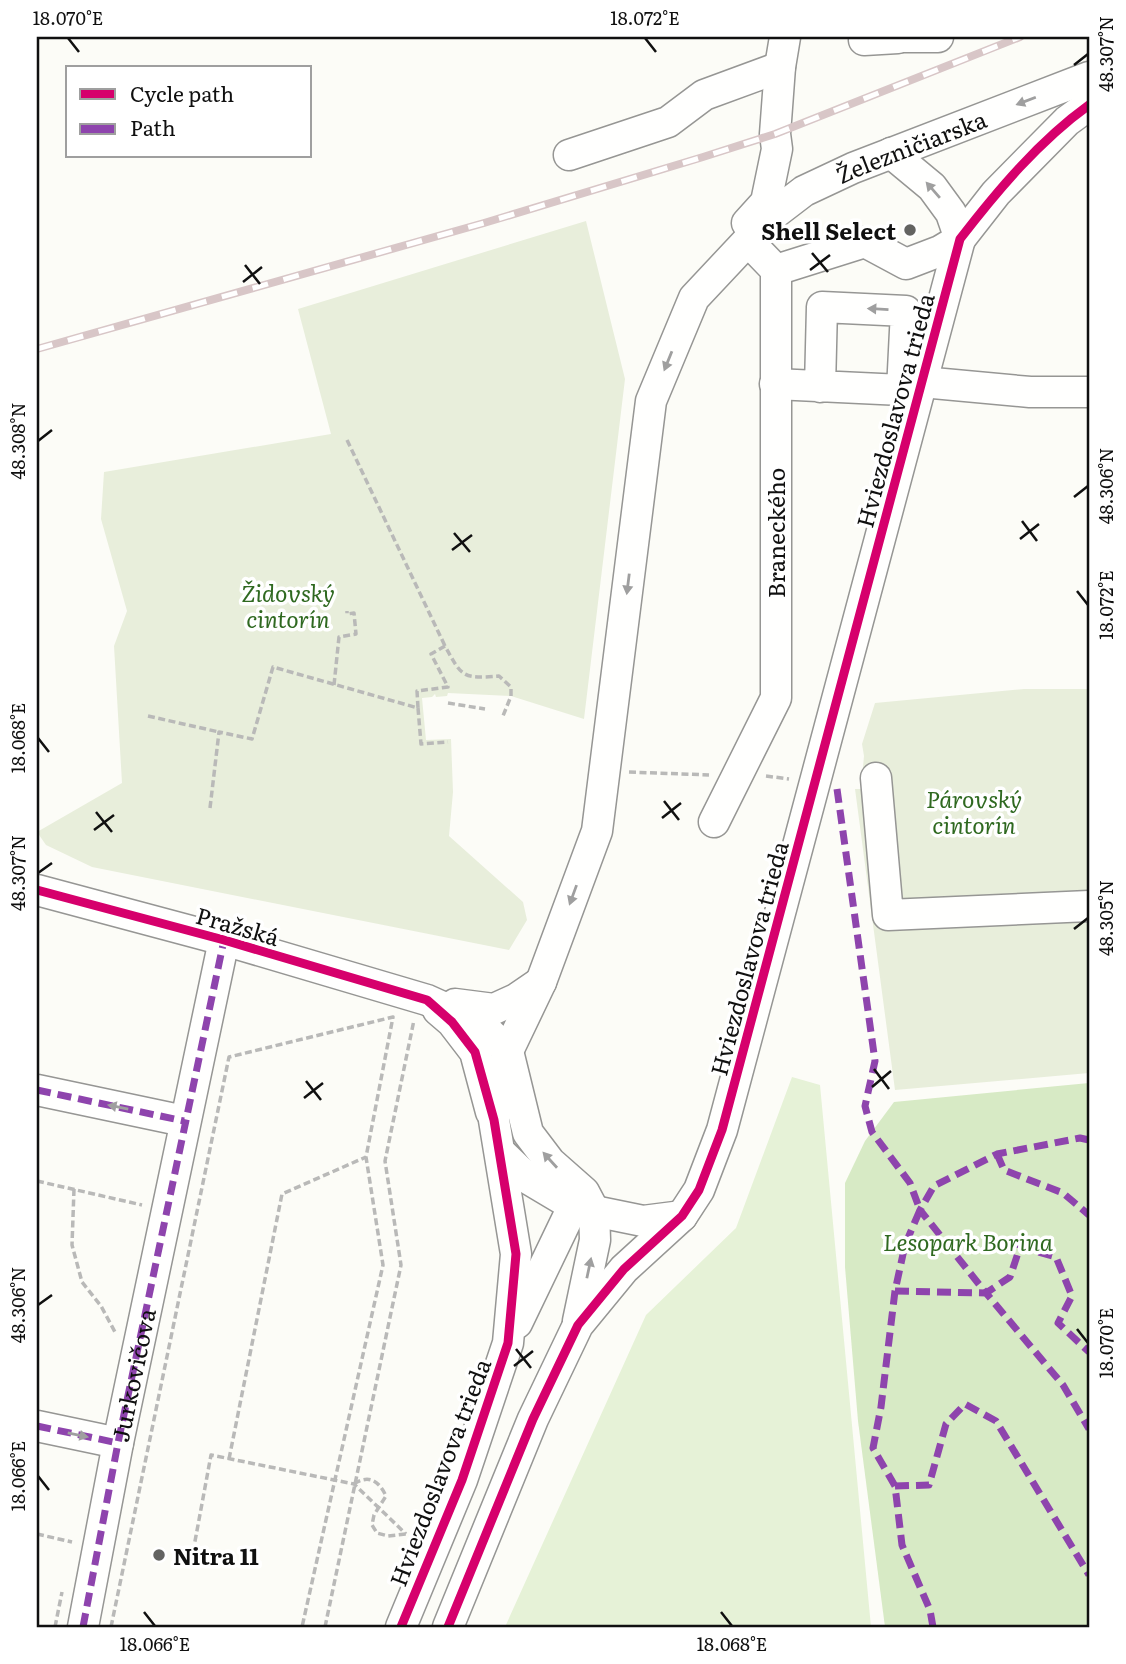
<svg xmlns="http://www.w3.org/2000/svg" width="1126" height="1664" font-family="Literata,serif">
	<rect width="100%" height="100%" fill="#fcfcf7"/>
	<polygon fill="#e6f2d7" points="792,1077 820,1085 871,1627 505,1627 646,1315 736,1228"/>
	<polygon fill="#d7eac5" points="1089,1083 1089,1627 885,1627 858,1421 845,1267 845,1183 865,1141 894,1102"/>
	<g fill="#e8eedb">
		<polygon points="586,221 625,379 584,719 511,696 448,693 447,696 436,697 435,694 432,697 422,698 426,740 451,739 453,792 449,836 523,902 527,920 509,950 92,867 46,845 37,832 122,783 114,646 127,611 101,519 104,472 331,434 298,309"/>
		<polygon points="1024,689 1089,689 1089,1073 895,1090 855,789 861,789 864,756 862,744 875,703"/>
	</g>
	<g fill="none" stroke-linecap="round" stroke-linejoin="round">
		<g stroke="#969694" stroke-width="33">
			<g id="minor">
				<polyline points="897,37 938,37"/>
				<polyline points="864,40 898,38"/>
				<polyline points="891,153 932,187 951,213 960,239"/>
				<polyline points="569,155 668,122 704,95 780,67"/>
				<polyline points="747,223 766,202 777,149 775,134 780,67 785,37"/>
				<polyline points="776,270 865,242 906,264 940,251 960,239 996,193 1067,121 1089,105"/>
				<polyline points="922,382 1030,392 1089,392"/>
				<polyline points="775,384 902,390 906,311 822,307 820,387"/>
				<polyline points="876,778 888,915 1089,906"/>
				<polyline points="714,822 776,698 776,270 748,241"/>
				<polyline points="37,890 224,940 427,1000 480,1024 508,1051 528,1133 550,1162 584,1192 594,1211 595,1240 578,1321"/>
				<polyline points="455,1004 494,1009 516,999 541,982"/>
				<polyline points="438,1010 452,1022 475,1052 491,1112"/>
				<polyline points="37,1090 184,1121"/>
				<polyline points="500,1152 527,1178 564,1200 594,1211 643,1221 682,1216"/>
				<polyline points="517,1323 568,1217"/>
				<polyline points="37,1426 118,1443"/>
				<path id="s1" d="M83,1627L118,1443L224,940"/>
				<path id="s2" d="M401,1627L462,1480L508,1343L516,1254L494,1120L497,1091L508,1051L541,982L597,831L651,401L694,298L770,217L804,191L853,168L1089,77"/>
				<polyline points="448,1627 533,1419 578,1325 624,1269 682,1216 699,1190 722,1130 960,239"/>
			</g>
		</g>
		<g stroke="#b9b9b8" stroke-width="3.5" stroke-dasharray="7 3.5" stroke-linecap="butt">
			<polyline points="347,440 445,646"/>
			<polyline points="334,685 339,637 356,634 354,613 347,614 347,611"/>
			<polyline points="448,703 485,709"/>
			<polyline points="418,708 421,744 448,742"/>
			<polyline points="148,716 219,732"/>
			<polyline points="629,772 709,775"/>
			<polyline points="766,776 789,779"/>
			<path d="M210,808L219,732L252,739L273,667L418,708L417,691L448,687L431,654L445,646C462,677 462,679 499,676L511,687V696L503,716"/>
			<polyline points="37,1181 142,1205"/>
			<polyline points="74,1189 72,1245 82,1282 101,1306 115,1332"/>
			<polyline points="229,1459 282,1194 366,1157"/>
			<path d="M354,1484C369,1474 379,1481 386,1496L374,1515L372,1525L377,1533L388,1536L406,1534"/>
			<polyline points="37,1534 72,1542"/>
			<polyline points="193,1552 211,1455 354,1484 406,1534"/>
			<polyline points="55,1627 62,1592"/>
			<polyline points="111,1627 229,1057 393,1017 366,1157 383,1265 302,1627"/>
			<polyline points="153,1627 157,1627"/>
			<polyline points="325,1627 401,1265 385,1161 414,1020"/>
		</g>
		<use href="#minor" stroke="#fffffe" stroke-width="30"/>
		<g stroke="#d8c6c7" stroke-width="8">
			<polyline id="rail" points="37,349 484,223 703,157 775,134 1020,37"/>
		</g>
		<use href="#rail" stroke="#fff" stroke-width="5" stroke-dasharray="16" stroke-linecap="butt"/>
		<g stroke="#8e44ad" stroke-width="7" stroke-dasharray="14 7" stroke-linecap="butt">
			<polyline points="837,789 875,1061 865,1106 872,1132 910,1183 920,1210 905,1245 895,1291 881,1407 873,1448 895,1486 902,1545 930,1610 933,1627"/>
			<polyline points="37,1090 184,1121"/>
			<polyline points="1089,1140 1080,1138 997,1154 934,1186 920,1210 986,1293 1010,1277 1020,1247 1056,1257 1072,1296 1058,1323 1089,1352"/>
			<polyline points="997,1154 1004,1170 1063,1193 1089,1215"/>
			<polyline points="895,1291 986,1293 1063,1385 1089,1429"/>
			<polyline points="37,1426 118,1443"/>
			<polyline points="895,1486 929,1485 946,1424 965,1404 996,1421 1089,1575"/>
			<polyline points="83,1627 118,1443 224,940"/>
		</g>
		<g stroke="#fff" stroke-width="13">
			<g id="cycleway">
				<polyline points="37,890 224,940 427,1000 452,1022 475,1052 494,1120 516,1254 508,1343 462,1480 401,1627"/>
				<path d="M448,1627L533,1419L578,1325L624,1269L682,1216L699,1190L722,1130L960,239C997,191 1039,141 1089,105"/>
			</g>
		</g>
		<use href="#cycleway" stroke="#d6006c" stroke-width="9"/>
	</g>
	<defs><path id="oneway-solid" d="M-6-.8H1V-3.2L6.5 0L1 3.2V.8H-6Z" transform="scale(1.75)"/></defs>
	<g fill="#9f9f9f">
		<use href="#oneway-solid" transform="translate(1026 101) rotate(159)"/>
		<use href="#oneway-solid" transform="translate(933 190) rotate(-131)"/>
		<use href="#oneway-solid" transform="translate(878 309) rotate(-177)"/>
		<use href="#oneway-solid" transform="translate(668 361) rotate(112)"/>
		<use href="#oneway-solid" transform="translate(628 584) rotate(97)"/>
		<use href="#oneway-solid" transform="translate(573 895) rotate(110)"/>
		<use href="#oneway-solid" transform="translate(118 1107) rotate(-168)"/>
		<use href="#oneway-solid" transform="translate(550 1160) rotate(-132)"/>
		<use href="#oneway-solid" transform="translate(589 1268) rotate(-78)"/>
		<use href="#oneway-solid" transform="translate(78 1435) rotate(12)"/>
	</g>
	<path fill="none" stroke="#101010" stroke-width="2.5" d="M68,38L79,52M645,38L656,52M1074,65L1088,54M812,253L828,272M245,265L260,284M810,270L830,255M243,282L262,267M38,441L52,430M1074,497L1088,486M1022,521L1037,541M454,533L470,552M1020,539L1039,524M452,550L472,535M1077,591L1088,605M38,738L49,752M664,801L679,820M96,812L112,832M662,818L681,803M94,830L114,815M38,873L52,863M1074,929L1088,918M874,1069L889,1089M306,1081L321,1100M872,1087L891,1071M304,1098L323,1083M38,1305L52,1295M1077,1329L1088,1343M516,1349L531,1368M514,1366L533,1351M38,1476L49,1490M144,1612L155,1626M721,1612L732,1626"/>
	<g fill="#636361" stroke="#fff" stroke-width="2.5">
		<circle cx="910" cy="230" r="7"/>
		<circle cx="159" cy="1555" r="7"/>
	</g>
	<g text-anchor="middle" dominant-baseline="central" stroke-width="7" stroke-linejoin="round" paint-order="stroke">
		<g font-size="23" fill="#101010" stroke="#fff">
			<text stroke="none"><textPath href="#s2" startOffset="1652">Železničiarska</textPath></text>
			<text transform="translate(894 410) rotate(-75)">Hviezdoslavova trieda</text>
			<text transform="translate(775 533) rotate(-90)">Braneckého</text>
			<text transform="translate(238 925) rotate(16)">Pražská</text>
			<text transform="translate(748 958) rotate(-75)">Hviezdoslavova trieda</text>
			<text stroke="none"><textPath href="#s1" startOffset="257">Jurkovičova</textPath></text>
			<text transform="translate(439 1472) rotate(-69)">Hviezdoslavova trieda</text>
		</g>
		<g font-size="23" font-weight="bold" fill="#101010" stroke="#fff" text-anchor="end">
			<text x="896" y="230">Shell Select</text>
			<text x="173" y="1555" text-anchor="start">Nitra 11</text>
		</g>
		<g font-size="23" font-style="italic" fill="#2f6920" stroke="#fff">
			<text x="288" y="592">Židovský<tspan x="288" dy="26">cintorín</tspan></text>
			<text x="974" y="798">Párovský<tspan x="974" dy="26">cintorín</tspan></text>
			<text x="968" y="1241">Lesopark Borina</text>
		</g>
	</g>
	<rect width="1126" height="1664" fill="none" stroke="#ffffff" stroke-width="77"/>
	<rect x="66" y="66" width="245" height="91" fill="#ffffff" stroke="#9f9f9f" stroke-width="2"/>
	<rect x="80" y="89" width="35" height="10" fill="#d6006c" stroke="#9f9f9f" stroke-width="2"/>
	<text x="130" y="102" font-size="21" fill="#101010">Cycle path</text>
	<rect x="80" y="124" width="35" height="10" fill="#8e44ad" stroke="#9f9f9f" stroke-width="2"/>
	<text x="130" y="136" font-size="21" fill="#101010">Path</text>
	<rect x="38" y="38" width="1050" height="1588" fill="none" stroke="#101010" stroke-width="2.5"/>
	<g font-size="18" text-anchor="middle" fill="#101010">
		<text x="68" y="25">18.070°E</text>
		<text x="645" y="25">18.072°E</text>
		<text transform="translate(1107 54) rotate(-90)" y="6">48.307°N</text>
		<text transform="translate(19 441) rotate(-90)" y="6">48.308°N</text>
		<text transform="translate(1107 486) rotate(-90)" y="6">48.306°N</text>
		<text transform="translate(1107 605) rotate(-90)" y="6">18.072°E</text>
		<text transform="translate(19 738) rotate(-90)" y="6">18.068°E</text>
		<text transform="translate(19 873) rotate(-90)" y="6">48.307°N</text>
		<text transform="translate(1107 918) rotate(-90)" y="6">48.305°N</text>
		<text transform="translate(19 1305) rotate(-90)" y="6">48.306°N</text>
		<text transform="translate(1107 1343) rotate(-90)" y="6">18.070°E</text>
		<text transform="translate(19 1476) rotate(-90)" y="6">18.066°E</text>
		<text x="155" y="1651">18.066°E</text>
		<text x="732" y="1651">18.068°E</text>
	</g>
</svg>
